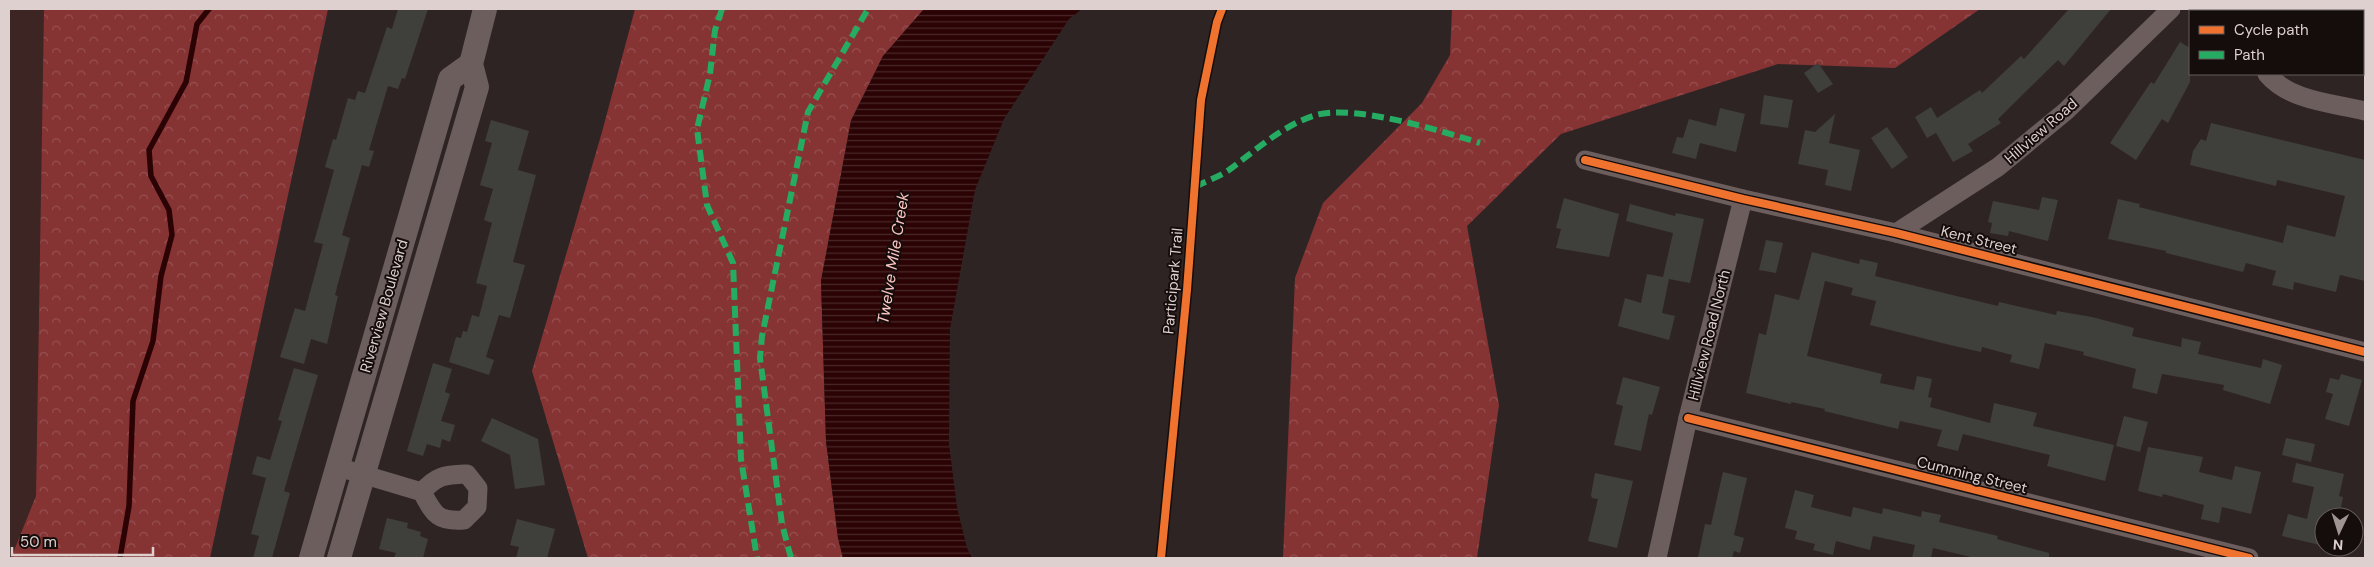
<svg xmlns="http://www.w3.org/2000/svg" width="2374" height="567" font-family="'DM Sans',sans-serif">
	<defs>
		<pattern id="forest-crowns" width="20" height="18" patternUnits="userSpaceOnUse" patternTransform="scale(1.25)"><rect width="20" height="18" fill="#863334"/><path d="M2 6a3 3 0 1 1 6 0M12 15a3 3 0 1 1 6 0" fill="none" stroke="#975050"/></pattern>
		<pattern id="water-rules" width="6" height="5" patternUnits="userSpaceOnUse" patternTransform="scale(1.25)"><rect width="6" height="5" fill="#2b0305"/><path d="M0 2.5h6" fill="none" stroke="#492728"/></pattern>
	</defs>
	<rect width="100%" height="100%" fill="#2f2424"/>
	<polygon fill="#3d2524" points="9,9 44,9 36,497 11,558 9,558"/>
	<g fill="url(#forest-crowns)">
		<polygon points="44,9 328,9 210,558 11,558 36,496"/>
		<polygon points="635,9 924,9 883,56 851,120 821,281 826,441 838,538 843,558 588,558 532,371 602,132"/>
		<polygon points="1452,9 1980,9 1895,68 1778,64 1561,134 1467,226 1499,405 1477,558 1283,558 1295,278 1323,203 1422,103 1450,55"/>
	</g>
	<polygon fill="url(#water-rules)" points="924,9 1082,9 1069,19 1004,119 975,190 950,329 949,444 957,507 967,548 972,558 843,558 838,538 826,441 821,281 851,121 883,56"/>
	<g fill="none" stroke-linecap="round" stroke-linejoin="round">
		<polyline stroke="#2b0305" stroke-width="5.5" points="120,558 129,506 133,401 153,341 161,276 172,235 169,210 151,176 149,150 186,82 197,24 209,9"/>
	</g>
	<g fill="#3f3f3c">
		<polygon points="398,9 428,9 405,79 402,78 398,89 388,86 369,150 374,151 369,167 362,165 342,235 350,238 335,295 338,296 327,344 311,339 304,364 280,357 295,308 305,311 323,244 314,242 334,170 325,167 333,139 336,140 348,98 355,100 358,91 365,93 387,27 392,29"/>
		<polygon points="2069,9 2111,9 2064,66 2058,60 1998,119 2001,123 1968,144 1973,151 1953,162 1936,133 1927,138 1915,117 1931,107 1937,118 1980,90 1982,93 2021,56 2024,59"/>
		<polygon points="2180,42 2190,48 2190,82 2168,123 2162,119 2136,160 2110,143 2151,82 2154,84"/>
		<polygon points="1818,63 1833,84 1818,93 1804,73"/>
		<polygon points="1764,95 1793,100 1788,128 1760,124"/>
		<polygon points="1720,108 1745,114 1736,152 1700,143 1696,159 1672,153 1677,137 1683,138 1689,119 1716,126"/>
		<polygon points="1835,114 1829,143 1860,150 1851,191 1825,185 1828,170 1798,164 1805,130 1815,132"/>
		<polygon points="491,120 529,131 518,170 536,175 513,262 525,265 510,318 499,315 486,357 494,360 489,375 449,362 456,337 461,338 463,331 467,332 472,315 479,317 487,286 476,283 492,223 484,220 493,189 480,185 492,143 485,141"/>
		<polygon points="2211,123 2365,160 2365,281 2340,275 2336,292 2294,282 2293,290 2272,285 2276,271 2246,263 2243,272 2166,253 2166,251 2108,239 2118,199 2140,204 2139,207 2283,243 2287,225 2335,237 2345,196 2277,180 2276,186 2190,165 2193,151 2201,139 2206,141"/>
		<polygon points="1887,127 1908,157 1892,169 1871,138"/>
		<polygon points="2042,197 2058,200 2048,241 2009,231 2008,236 1990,233 1992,223 1988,222 1993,201 2039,210"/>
		<polygon points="1564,198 1619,214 1609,257 1556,248 1561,229 1556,228"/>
		<polygon points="1630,204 1675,216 1676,213 1704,219 1690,283 1669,279 1662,313 1675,316 1669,340 1618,326 1625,298 1641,303 1647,274 1663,277 1673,233 1626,221"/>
		<polygon points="1766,240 1783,243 1776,273 1759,270"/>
		<polygon points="1812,252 1859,264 1860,259 1878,263 1875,276 1940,292 1998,306 1999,302 2056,315 2057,311 2092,317 2134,328 2132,336 2181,347 2182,338 2201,342 2198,354 2261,368 2263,359 2282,365 2270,404 2223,390 2224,385 2162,374 2157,394 2132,388 2136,369 2083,355 2084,352 2045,343 2039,369 2010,362 2012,355 1982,347 1981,352 1950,345 1870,325 1876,301 1851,295 1853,288 1825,281 1807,356 1882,374 1880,383 1914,390 1917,376 1932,379 1928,397 1932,398 1930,407 1990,423 1994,403 2037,413 2033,426 2114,445 2105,481 2047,466 2050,455 1963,434 1958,451 1937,446 1942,430 1900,421 1898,429 1824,411 1825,409 1791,402 1791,404 1746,393 1759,333 1766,335 1775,294 1799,300"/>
		<polygon points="433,363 452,369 445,392 450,394 441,421 455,425 450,442 442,439 440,448 427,444 423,456 407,451"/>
		<polygon points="294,368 318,375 284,491 290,493 272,558 253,558 259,536 251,534 266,478 252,474 257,456 270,460 282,421 278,420"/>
		<polygon points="2341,374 2362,380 2349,426 2325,419 2333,394 2326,392 2330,378 2339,380"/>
		<polygon points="1623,377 1660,387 1652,415 1649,414 1641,451 1614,445 1623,406 1616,404"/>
		<polygon points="2124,416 2148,422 2140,452 2116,446"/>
		<polygon points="492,418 538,439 545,485 515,489 510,455 481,441"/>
		<polygon points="2286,438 2315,444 2311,462 2282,455"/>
		<polygon points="2148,447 2203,457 2199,472 2232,480 2235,466 2261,472 2251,514 2222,507 2219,523 2201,519 2204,505 2163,494 2162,497 2138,491"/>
		<polygon points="2296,463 2344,474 2339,496 2343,497 2339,517 2324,517 2324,546 2282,536 2288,514 2307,519 2314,487 2292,482"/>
		<polygon points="1723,472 1747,478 1734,535 1744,538 1740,553 1734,551 1732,558 1698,558 1705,524 1711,525"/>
		<polygon points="1595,473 1633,481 1617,548 1588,541 1598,499 1592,498 1591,495"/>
		<polygon points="1795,490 1814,495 1811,507 1851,517 1853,507 1882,514 1883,508 1921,517 1922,511 1941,515 1939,522 1998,536 1997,539 2049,553 2049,558 1975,558 1933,548 1931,558 1912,558 1915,545 1873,536 1870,550 1836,541 1833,555 1813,550 1815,544 1795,539 1797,531 1785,528"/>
		<polygon points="387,518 408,523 407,528 421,532 420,536 428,539 423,558 394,558 396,553 379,549"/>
		<polygon points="517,519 555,529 547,558 516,558 519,547 510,545"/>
	</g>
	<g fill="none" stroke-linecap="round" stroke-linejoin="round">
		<g stroke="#6c5e5d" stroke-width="19">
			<polyline points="2241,9 2242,11"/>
			<path d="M2267,74C2290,101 2332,103 2365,111"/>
			<polyline points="1585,160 1743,199 1896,233 2365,352"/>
			<polyline points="1896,233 1998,167 2066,111 2171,9"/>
			<polyline points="1688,418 2249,558"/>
			<path d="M338,467L422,492C434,514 437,522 464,520L477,507L478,488L467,474C445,475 437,475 422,492"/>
			<polyline points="1657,558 1688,418 1743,199"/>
		</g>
		<g stroke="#6c5e5d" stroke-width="24">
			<polyline points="311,558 450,79 471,64"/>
			<polyline points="339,558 477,87 471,64 485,9"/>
		</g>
		<g stroke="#26ab63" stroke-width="6" stroke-dasharray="12 6" stroke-linecap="butt">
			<polyline points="722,9 715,30 710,74 697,129 707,205 733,263 741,459 757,558"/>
			<path d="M1195,187C1206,181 1219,177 1229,170C1256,150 1283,125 1316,115C1355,104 1441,131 1480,143"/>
			<polyline points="791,558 782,524 760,358 762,336 808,112 868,9"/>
		</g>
		<g stroke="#150d0c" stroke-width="11">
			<g id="cycleway">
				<polyline points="1585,160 1743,199 1896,233 2365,352"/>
				<polyline points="1688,418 2249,558"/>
				<polyline points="1161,558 1187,290 1201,100 1217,22 1222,9"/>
			</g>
		</g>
		<use href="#cycleway" stroke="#ef722f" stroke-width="8"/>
	</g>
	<g text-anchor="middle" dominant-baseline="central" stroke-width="4" stroke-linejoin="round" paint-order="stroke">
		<g font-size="15" fill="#ddd0cf" stroke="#150d0c">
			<text transform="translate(2041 131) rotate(-41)">Hillview Road</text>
			<text transform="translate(1979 240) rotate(14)">Kent Street</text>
			<text transform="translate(1173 281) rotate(-85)">Participark Trail</text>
			<text transform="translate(384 306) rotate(-74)">Riverview Boulevard</text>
			<text transform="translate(1709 335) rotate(-76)">Hillview Road North</text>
			<text transform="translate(1972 475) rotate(14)">Cumming Street</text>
		</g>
		<g font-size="16" font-style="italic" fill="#fdc6c3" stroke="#150d0c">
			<text transform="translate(893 258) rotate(-81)">Twelve Mile Creek</text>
		</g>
	</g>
	<rect width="2374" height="567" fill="none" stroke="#ddd0cf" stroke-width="20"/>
	<rect x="2189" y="10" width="175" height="65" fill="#150d0c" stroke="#655b5a"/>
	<rect x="2199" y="26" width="25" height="8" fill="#ef722f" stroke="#655b5a"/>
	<text x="2234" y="35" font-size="15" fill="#ddd0cf">Cycle path</text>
	<rect x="2199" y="51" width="25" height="8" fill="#26ab63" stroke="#655b5a"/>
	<text x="2234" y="60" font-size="15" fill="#ddd0cf">Path</text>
	<g transform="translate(2339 532) rotate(184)"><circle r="24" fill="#150d0c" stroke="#655b5a"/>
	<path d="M0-4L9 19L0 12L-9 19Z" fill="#a09493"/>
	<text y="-8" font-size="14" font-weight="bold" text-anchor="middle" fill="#ddd0cf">N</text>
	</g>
	<path d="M12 547v8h141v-8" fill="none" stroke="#ddd0cf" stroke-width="2.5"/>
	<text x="20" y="547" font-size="15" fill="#ddd0cf" stroke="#150d0c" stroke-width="4" paint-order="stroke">50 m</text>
</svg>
